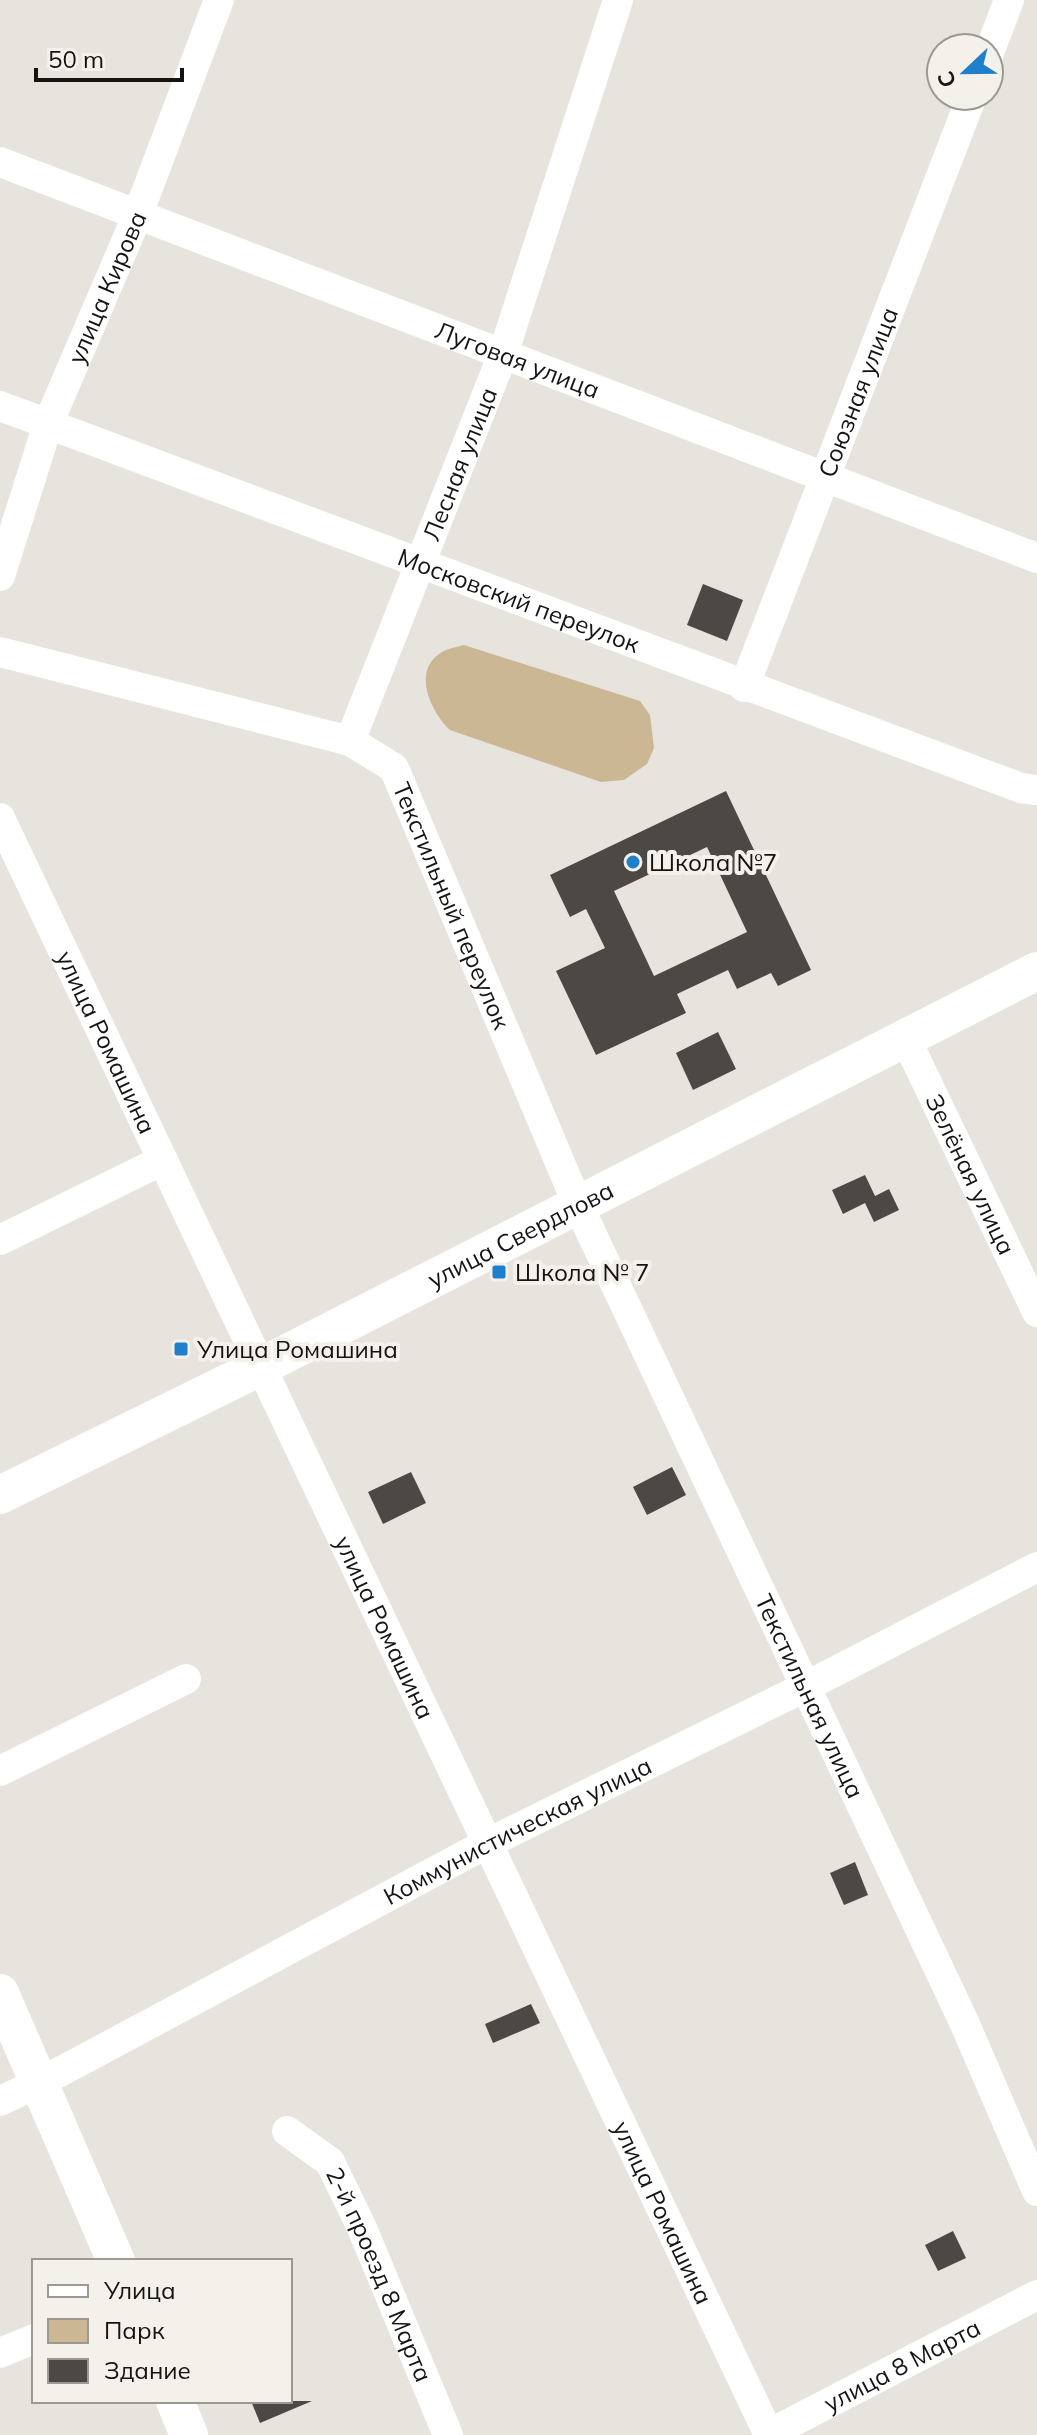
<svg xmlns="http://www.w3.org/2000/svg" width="1037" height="2435" font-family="Mulish,sans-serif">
	<rect width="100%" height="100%" fill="#e7e3dd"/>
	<path fill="#ccb795" d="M464,645L640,701L650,715L654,748L647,764L624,780L601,782L450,730C432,713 412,673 439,654C445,649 456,647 464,645Z"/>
	<g fill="#4c4944" fill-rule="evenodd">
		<polygon points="703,584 743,600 727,641 687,625"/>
		<path d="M726,791L811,970L778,986L771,973L737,989L728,970L677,994L686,1013L596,1055L556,971L605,948L586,909L570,917L550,875ZM707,847L747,932L654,976L614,891Z"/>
		<polygon points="718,1032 736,1069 693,1090 676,1053"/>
		<polygon points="865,1175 875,1196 889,1189 899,1210 874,1222 865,1203 843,1214 832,1190"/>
		<polygon points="672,1467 686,1495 647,1515 633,1487"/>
		<polygon points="411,1472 426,1503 383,1524 368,1492"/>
		<polygon points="855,1862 868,1895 844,1905 830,1873"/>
		<polygon points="531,2004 540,2023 493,2043 485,2024"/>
		<polygon points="953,2231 966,2258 938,2271 925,2245"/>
		<polygon points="251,2401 312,2401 260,2423"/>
	</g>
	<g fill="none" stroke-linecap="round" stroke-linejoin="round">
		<g stroke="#fff" stroke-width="30">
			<polyline points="989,53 1009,0"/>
			<path id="s1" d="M0,162L1037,558"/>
			<path id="s2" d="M0,406L1021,788L1037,790"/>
			<path id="s3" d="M0,576L48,424L138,214L219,0"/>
			<path id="s4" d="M0,652L350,741L394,768L577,1203L964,2022L1037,2191"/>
			<path id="s5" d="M744,687L972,96"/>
			<path id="s6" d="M350,741L503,354L618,0"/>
			<path id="s7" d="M0,818L769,2435"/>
			<path id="s8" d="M905,1037L1037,1312"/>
			<polyline points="0,1240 163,1160"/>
			<polyline points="0,1771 186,1679"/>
			<path id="s9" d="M0,2101L41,2082L486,1844L807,1686L1037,1567"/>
			<path id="s10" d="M287,2131L330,2162L362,2228L448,2435"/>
			<polyline points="0,2353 34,2339"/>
			<path id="s11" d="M767,2435L1037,2295"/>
		</g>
		<g stroke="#fff" stroke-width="38">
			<path id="s12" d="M0,1495L262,1366L1037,971"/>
			<polyline points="0,1993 116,2261"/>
			<polyline points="175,2401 189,2435"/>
		</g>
	</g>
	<g fill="#1f7fcb" stroke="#f4f1ea" stroke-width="3">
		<circle cx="633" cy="862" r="8"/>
		<rect x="491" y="1264" width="16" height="16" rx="4"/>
		<rect x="173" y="1341" width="16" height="16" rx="4"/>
	</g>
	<g text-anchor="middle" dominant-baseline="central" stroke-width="8" stroke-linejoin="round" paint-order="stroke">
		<g font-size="24" fill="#151412" stroke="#f4f1ea">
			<text stroke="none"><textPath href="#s3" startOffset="308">улица Кирова</textPath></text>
			<text stroke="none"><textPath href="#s1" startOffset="554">Луговая улица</textPath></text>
			<text stroke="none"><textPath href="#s5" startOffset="316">Союзная улица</textPath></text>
			<text stroke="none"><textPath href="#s6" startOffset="298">Лесная улица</textPath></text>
			<text stroke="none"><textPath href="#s2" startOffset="554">Московский переулок</textPath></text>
			<text stroke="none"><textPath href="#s4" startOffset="562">Текстильный переулок</textPath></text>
			<text stroke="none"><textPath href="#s7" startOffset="248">улица Ромашина</textPath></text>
			<text stroke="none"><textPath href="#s8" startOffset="152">Зелёная улица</textPath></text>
			<text stroke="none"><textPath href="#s12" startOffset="582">улица Свердлова</textPath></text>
			<text stroke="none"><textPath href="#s7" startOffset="896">улица Ромашина</textPath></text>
			<text stroke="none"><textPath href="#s4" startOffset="1430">Текстильная улица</textPath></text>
			<text stroke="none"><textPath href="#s9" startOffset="584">Коммунистическая улица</textPath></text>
			<text stroke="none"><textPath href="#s7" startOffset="1544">улица Ромашина</textPath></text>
			<text stroke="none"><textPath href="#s10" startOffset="176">2-й проезд 8 Марта</textPath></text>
			<text stroke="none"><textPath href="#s11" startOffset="152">улица 8 Марта</textPath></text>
		</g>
		<g font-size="24" fill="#151412" stroke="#f4f1ea" text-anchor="start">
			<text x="649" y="862">Школа №7</text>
			<text x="515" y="1272">Школа № 7</text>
			<text x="197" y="1349">Улица Ромашина</text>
		</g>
	</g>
	<rect x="32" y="2259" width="260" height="144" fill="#f4f1ea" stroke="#9b9994" stroke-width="2"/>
	<rect x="48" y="2285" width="40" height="12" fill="#ffffff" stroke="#9b9994" stroke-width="2"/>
	<text x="104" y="2299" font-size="24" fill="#151412">Улица</text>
	<rect x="48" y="2319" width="40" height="24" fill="#ccb795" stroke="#9b9994" stroke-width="2"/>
	<text x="104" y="2339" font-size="24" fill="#151412">Парк</text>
	<rect x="48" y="2359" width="40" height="24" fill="#4c4944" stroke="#9b9994" stroke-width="2"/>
	<text x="104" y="2379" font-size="24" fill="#151412">Здание</text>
	<g transform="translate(965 72) rotate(248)"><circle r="38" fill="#f4f1ea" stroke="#9b9994" stroke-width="2"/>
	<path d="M0-6L14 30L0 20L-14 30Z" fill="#1f7fcb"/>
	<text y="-12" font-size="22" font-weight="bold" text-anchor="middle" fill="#151412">С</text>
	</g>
	<path d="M36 68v12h146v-12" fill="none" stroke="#151412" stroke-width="4"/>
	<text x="48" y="68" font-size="24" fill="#151412" stroke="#f4f1ea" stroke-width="6" paint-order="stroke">50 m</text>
</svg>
